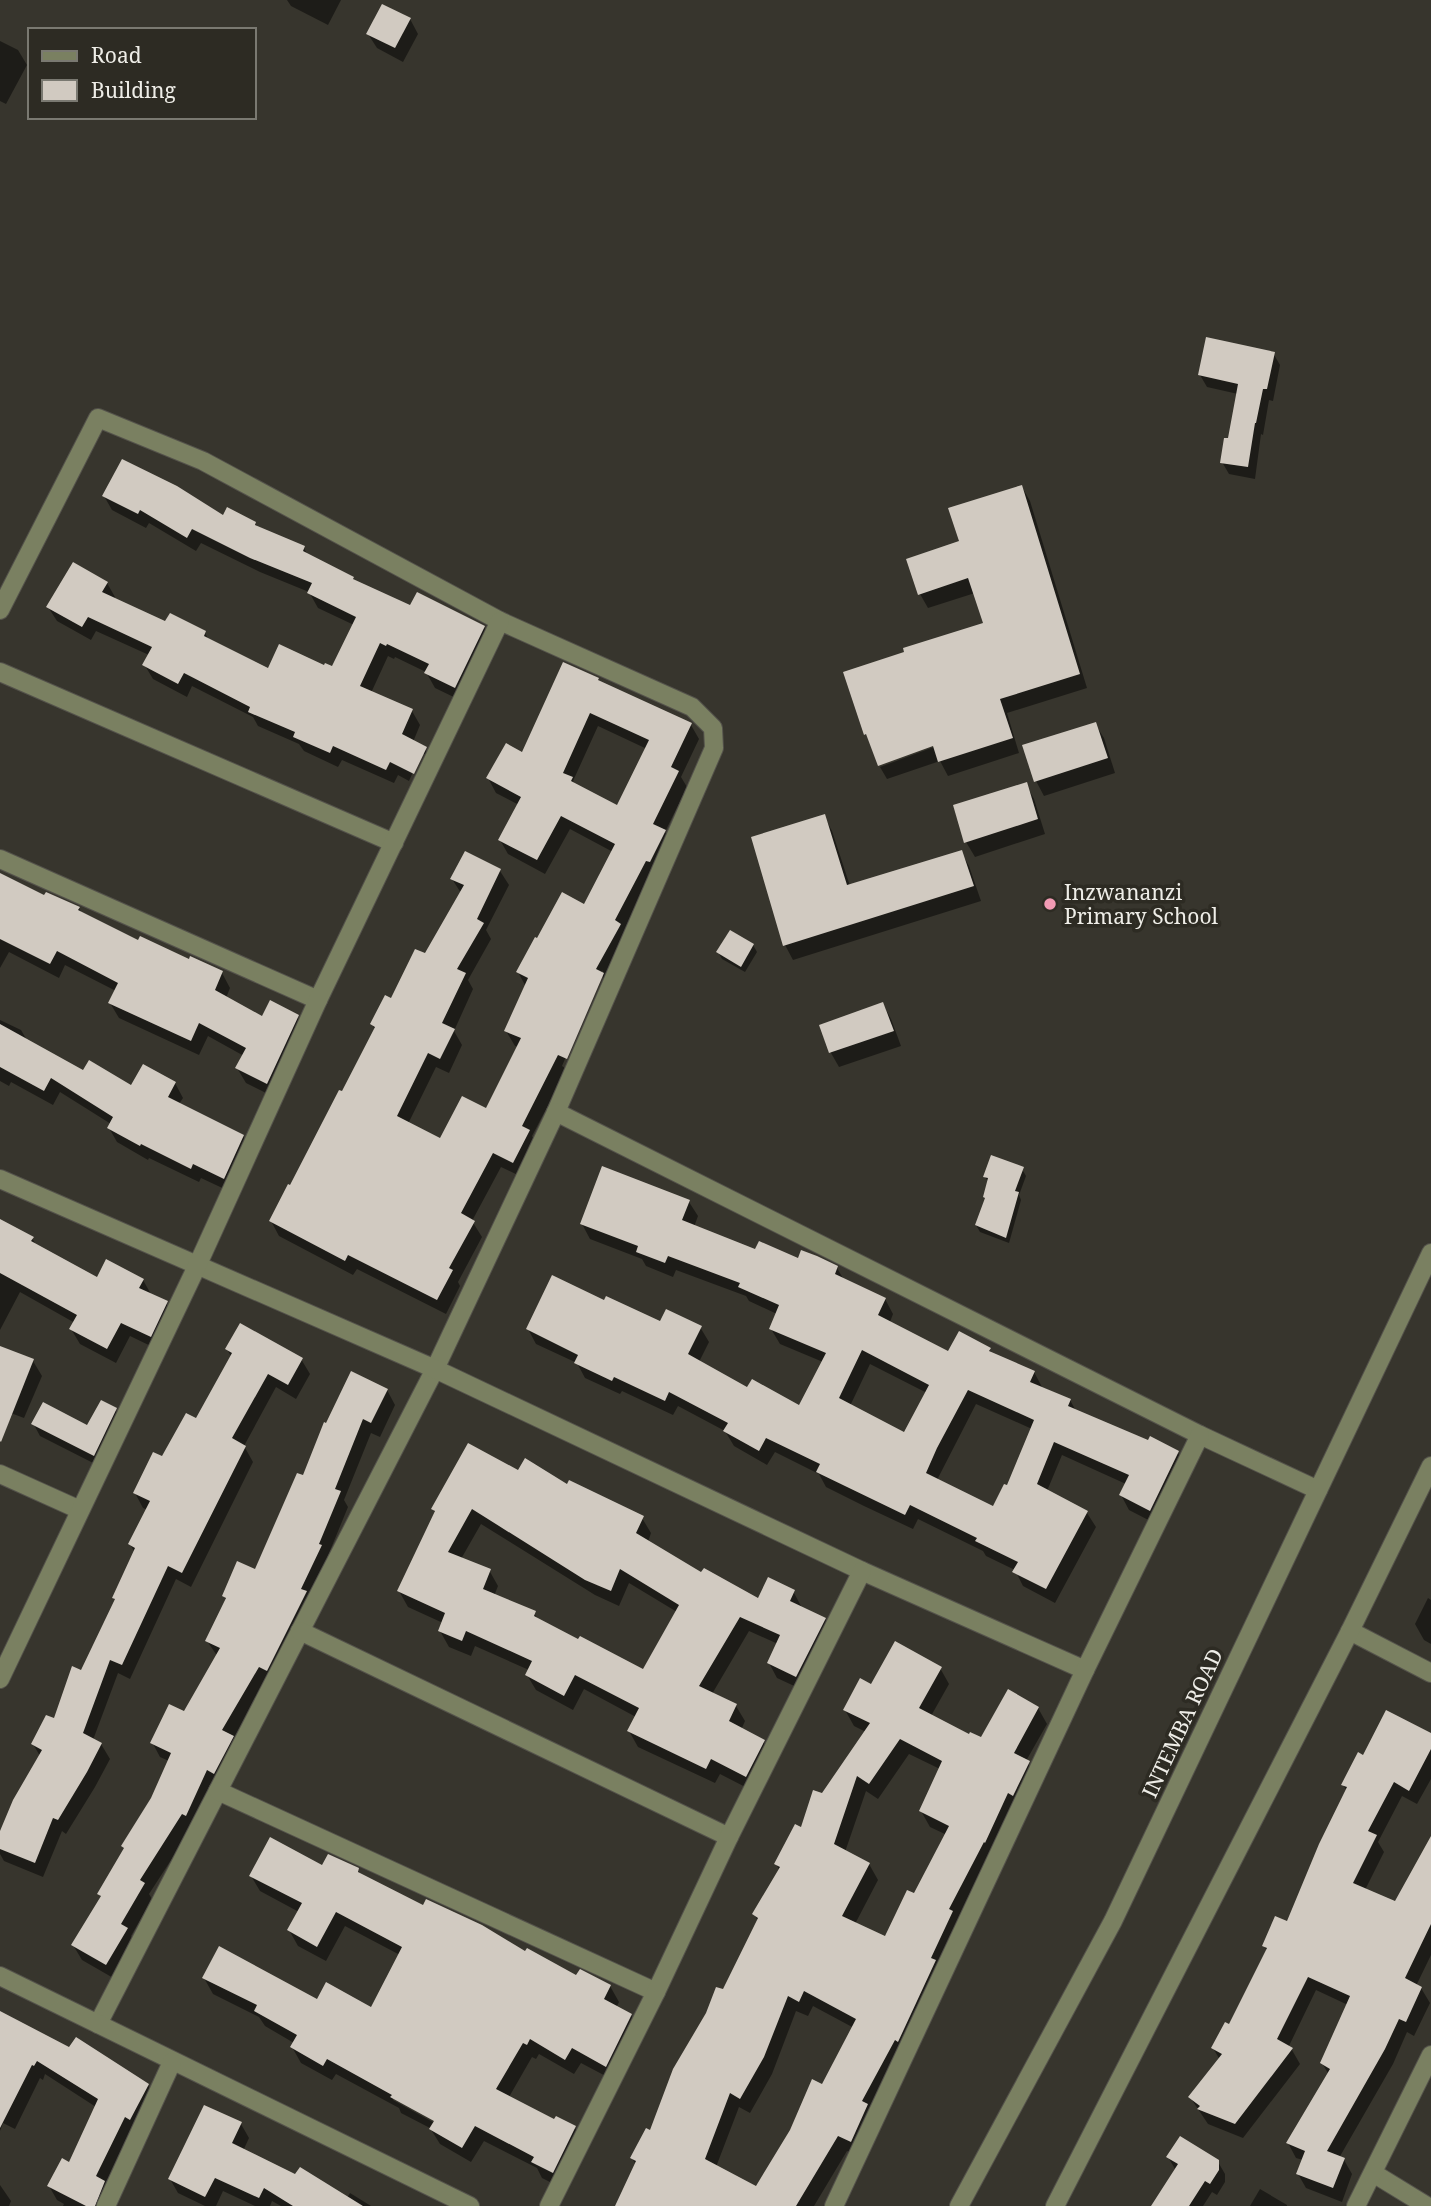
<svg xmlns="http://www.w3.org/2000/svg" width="1431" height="2206" font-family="'Noto Serif',serif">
	<rect width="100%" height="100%" fill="#37352d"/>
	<g fill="#0007" fill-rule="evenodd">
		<polygon points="287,0 341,0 328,25 291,6"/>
		<polygon points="410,19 418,34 403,62 377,48 368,34"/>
		<polygon points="0,41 18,50 27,65 6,104 0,101"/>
		<polygon points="1273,353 1280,365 1273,401 1269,400 1263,435 1261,434 1255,479 1229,474 1222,462 1230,440 1238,394 1207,387 1200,375"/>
		<polygon points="1022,487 1030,501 1087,688 1007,713 1019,753 948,776 940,761 887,779 880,767 942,744 872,745 866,734 985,624 975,593 928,608 920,594 961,542"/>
		<polygon points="104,496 255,523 259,529 304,548 308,556 353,578 355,582 411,607 484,627 492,642 464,702 435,688 426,672 395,657 394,659 388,656 371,693 412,711 420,725 413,742 425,749 434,763 422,788 412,782 425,754 421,754 409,781 398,775 394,783 342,760 338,767 304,751 299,744 258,726 253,717 192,686 187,697 153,679 144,664 149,655 96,631 91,640 57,621 48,607 107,583 115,597 114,599 166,624 205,633 209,641 269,671 333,668 354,625 318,608 309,592 260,572 201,543 196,551 149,523 146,528 112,510"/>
		<path d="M598,679L599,683L691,725L699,739L681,777L687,787L665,832L673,847L567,1069L532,1136L537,1146L522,1177L501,1167L472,1221L482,1237L458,1282L460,1286L446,1314L357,1269L353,1275L279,1236L271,1221L291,1188L375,1030L372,1024L425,956L461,893L452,879L500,871L509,885L486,930L491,939L468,980L473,989L454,1031L462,1045L449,1073L436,1067L408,1124L441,1141L487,1110L518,1047L515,1046L506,1031L526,987L518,972L585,906L613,852L570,829L545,874L508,854L500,840L519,805L496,793L488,778L523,754ZM598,726L647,749L617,807L576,786L573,781ZM603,970V979L565,1068L562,1066Z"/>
		<polygon points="1095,724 1104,738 1115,773 1044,796 1036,781"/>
		<polygon points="1026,784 1034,799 1045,834 975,857 966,842"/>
		<polygon points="824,816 832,831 850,886 961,852 969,866 981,901 793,960 785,945"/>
		<polygon points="0,875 45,898 79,908 82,914 139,943 222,973 230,988 226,998 263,1018 297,1016 306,1031 276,1098 246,1083 237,1068 244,1056 208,1036 199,1055 119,1018 110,1003 116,991 65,965 59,978 9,952 0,968"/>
		<polygon points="753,945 757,952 745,972 722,959 718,952"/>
		<polygon points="883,1004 891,1019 901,1046 839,1067 831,1053 821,1026"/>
		<polygon points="0,1020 21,1030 28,1042 83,1073 131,1088 175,1083 183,1098 179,1104 243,1136 252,1151 233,1193 201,1178 199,1182 149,1158 148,1160 117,1142 109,1128 111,1124 60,1092 53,1105 11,1082 9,1086 0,1081"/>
		<polygon points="1022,1169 1026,1176 1019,1195 1021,1200 1009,1243 980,1232 976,1225 986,1200 989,1183 985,1177"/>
		<path d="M689,1202L698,1216L694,1227L756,1251L837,1268L844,1280L885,1299L893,1314L890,1322L949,1353L989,1349L992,1354L1034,1372L1042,1387L1070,1400L1076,1411L1178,1453L1187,1468L1158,1525L1129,1510L1121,1495L1126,1484L1062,1455L1047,1491L1087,1513L1096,1527L1055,1603L1023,1586L1015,1570L986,1556L983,1551L918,1519L913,1529L864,1506L826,1487L819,1474L775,1452L767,1465L734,1446L725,1431L678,1406L673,1415L622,1391L620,1394L585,1378L577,1363L536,1344L528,1329L605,1302L660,1324L700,1327L709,1342L699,1362L748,1389L800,1407L823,1362L780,1344L771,1329L777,1314L749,1301L746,1296L676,1270L673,1277L646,1266L642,1259L590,1239L582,1224ZM870,1364L927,1393L905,1434L850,1406ZM976,1404L1032,1429L1008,1488L993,1508L937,1480Z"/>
		<polygon points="0,1220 32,1238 37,1247 97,1280 143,1280 152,1296 166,1303 175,1317 159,1350 130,1336 116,1363 80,1344 71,1329 75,1323 20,1292 0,1330"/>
		<polygon points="0,1348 33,1361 42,1376 24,1418 0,1409"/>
		<polygon points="227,1349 301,1359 310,1374 296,1399 276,1387 244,1446 253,1462 191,1587 176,1579 130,1679 118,1673 93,1740 101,1744 110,1759 95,1787 66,1834 62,1831 43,1877 4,1861 0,1854 0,1836 40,1756 33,1744 55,1721 82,1672 116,1601 114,1598 135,1553 130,1544 148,1510 143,1508 135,1493 196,1421 232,1358"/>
		<polygon points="387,1390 395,1405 380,1437 371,1433 344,1500 348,1507 327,1558 329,1561 267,1680 234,1739 241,1752 149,1894 152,1899 131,1936 136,1944 115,1979 82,1960 73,1945 102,1898 99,1894 152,1799 169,1761 160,1757 152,1742 184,1713 218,1657 207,1641 226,1600 224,1596 256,1571 304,1478"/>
		<polygon points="115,1409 123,1422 101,1467 40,1436 33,1423 88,1427"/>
		<path d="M518,1472L568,1487L642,1518L651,1533L648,1542L702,1574L759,1601L793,1591L802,1608L825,1619L833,1635L805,1691L777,1678L769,1663L778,1644L749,1631L712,1694L736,1706L745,1721L741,1730L763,1741L772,1757L755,1792L720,1774L715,1783L638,1747L629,1731L636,1717L584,1689L573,1710L536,1690L527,1675L529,1670L475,1646L471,1656L449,1647L440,1631L443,1623L408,1607L399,1591L436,1514L433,1509ZM481,1524L595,1595L619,1606L629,1583L677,1612L643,1672L539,1621L534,1613L494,1596L498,1586L489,1570L461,1559Z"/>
		<polygon points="1428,1598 1431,1600 1431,1644 1424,1640 1415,1624"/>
		<path d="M940,1668L949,1684L931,1716L970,1736L982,1739L1038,1708L1047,1724L1026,1761L1038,1778L860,2156L847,2151L814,2206H619L636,2165L632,2158L651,2132L758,1921L754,1914L780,1871L776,1864L802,1830L866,1732L854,1726L845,1710L872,1686ZM909,1754L940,1769L921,1811L930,1827L947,1835L915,1896L886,1938L855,1924L878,1880L869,1864L845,1852L866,1791L878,1799ZM813,2006L854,2028L823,2086L756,2188L716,2167L739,2107L750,2113L772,2074L796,2011L808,2016Z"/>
		<polygon points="1431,1735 1431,1779 1417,1804 1402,1796 1378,1842 1384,1852 1365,1890 1396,1903 1431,1855 1431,1955 1416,1986 1421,1988 1430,2003 1414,2036 1407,2032 1393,2064 1339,2158 1344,2160 1352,2174 1342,2202 1306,2188 1298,2174 1303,2160 1296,2158 1288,2143 1329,2075 1322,2063 1348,2005 1316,1990 1288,2048 1292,2050 1300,2064 1243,2138 1208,2124 1190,2097 1220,2060 1213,2048 1229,2027 1267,1951 1264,1946 1288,1924 1347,1791 1343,1785 1364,1757"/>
		<path d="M323,1867L358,1870L361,1876L424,1908L577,1978L610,1986L619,2002L616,2008L631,2015L640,2031L615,2081L581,2063L574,2074L539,2054L536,2059L532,2057L509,2097L555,2121L575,2128L584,2143L562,2188L542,2178L537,2168L484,2141L471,2162L440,2144L430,2128L401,2113L399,2108L336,2074L332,2080L301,2063L292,2047L294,2043L265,2026L259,2017L213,1994L204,1978L317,2001L372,2010L400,1955L345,1926L326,1961L298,1946L289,1930L299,1912L260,1891L251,1876ZM393,2096L442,2123L440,2126L393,2100Z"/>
		<polygon points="0,2019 148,2085 156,2100 108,2206 63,2206 64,2204 57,2200 49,2186 70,2164 96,2107 45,2074 43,2080 40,2078 15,2129 3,2123 0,2131"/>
		<polygon points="241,2124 249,2138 243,2151 347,2198 350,2193 371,2206 281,2206 272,2201 270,2206 255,2206 223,2191 216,2206 205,2206 178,2193 170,2179"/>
		<polygon points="1168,2157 1218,2162 1225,2174 1225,2182 1217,2195 1212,2192 1203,2206 1153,2206 1175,2169"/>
		<polygon points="0,2185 11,2201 9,2206 0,2206"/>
		<polygon points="1260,2189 1287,2205 1287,2206 1250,2206"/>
	</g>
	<g fill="#d1cac1" fill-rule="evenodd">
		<polygon points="382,4 411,18 395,48 366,34"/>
		<polygon points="1206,337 1275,352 1267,389 1263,389 1256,423 1255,423 1248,467 1220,463 1224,438 1228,438 1238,384 1198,375"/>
		<polygon points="122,459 177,486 223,515 227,507 256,522 255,525 305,546 303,551 354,577 353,579 410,605 417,592 485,626 455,688 424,673 429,664 387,644 386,646 380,643 360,686 413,709 402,734 427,747 414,774 390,762 386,770 333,746 330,753 293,737 295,732 248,712 250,707 184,673 178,684 142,665 152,647 88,617 82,627 46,607 73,562 108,582 102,592 165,621 170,613 206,631 204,636 268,668 279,644 324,665 325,663 332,666 356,617 307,593 312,583 250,558 192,529 187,538 140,510 138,514 102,496"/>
		<polygon points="1022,485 1080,674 1000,699 1013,738 938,762 933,746 878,766 866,734 864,735 843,672 904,652 903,648 983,623 968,578 918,595 906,559 959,541 948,508"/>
		<path d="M563,662L599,678L598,680L692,723L671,767L679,771L653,824L666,830L650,862L646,861L615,920L621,924L596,969L604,973L567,1059L558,1055L522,1126L530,1130L513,1163L493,1153L461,1213L475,1221L449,1268L453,1270L437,1300L348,1255L345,1261L269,1221L288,1184L290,1185L339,1090L342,1091L375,1027L370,1024L385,995L391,998L415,949L425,953L464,885L450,879L465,851L501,869L477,919L484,923L457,969L466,973L442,1023L455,1029L440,1059L428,1053L397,1116L440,1138L462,1096L486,1108L521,1038L504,1031L528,978L516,972L535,937L537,938L562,892L584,904L615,844L561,816L537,860L498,840L521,797L486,778L506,743L522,752ZM590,713L649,740L617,805L571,781L573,777L563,773Z"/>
		<polygon points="1096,722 1108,758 1034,782 1022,745"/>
		<polygon points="1027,782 1038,819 964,843 953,805"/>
		<polygon points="825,814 847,885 962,850 974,886 783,946 751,837"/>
		<polygon points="0,873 44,895 46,892 80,907 78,910 138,940 140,936 189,959 190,956 223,971 215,990 262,1016 270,1000 299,1015 267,1084 235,1068 246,1048 199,1023 191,1041 108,1003 118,983 57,951 50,964 0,939"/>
		<polygon points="730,930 754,944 741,967 716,952"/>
		<polygon points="883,1002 894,1031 829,1053 819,1025"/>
		<polygon points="0,1024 83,1070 89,1060 131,1085 143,1064 176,1082 168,1097 244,1135 224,1179 193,1164 191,1169 141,1144 140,1146 107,1128 113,1117 51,1078 44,1091 0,1067"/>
		<polygon points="991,1155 1024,1167 1015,1191 1019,1192 1006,1238 975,1225 985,1198 983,1197 988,1178 983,1177"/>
		<path d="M602,1166L690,1200L682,1220L755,1249L759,1241L798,1258L801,1250L817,1256L838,1266L835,1274L886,1298L878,1315L948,1351L959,1331L991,1348L989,1351L1035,1371L1030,1382L1071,1399L1068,1406L1148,1440L1150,1436L1179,1451L1150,1511L1119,1495L1129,1475L1054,1442L1037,1484L1088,1511L1046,1589L1012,1572L1018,1562L975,1541L977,1538L910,1505L905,1515L816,1472L820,1464L766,1438L759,1451L723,1431L728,1423L669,1392L665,1401L614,1377L612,1381L574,1363L578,1355L526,1329L552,1275L604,1300L606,1296L660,1321L666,1309L702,1326L688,1354L747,1387L752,1379L799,1405L826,1353L769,1329L779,1305L738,1287L740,1283L668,1256L665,1263L636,1252L638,1246L580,1224ZM862,1350L929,1385L904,1432L839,1398ZM968,1390L1034,1420L1007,1485L1004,1484L993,1506L926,1473L937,1448Z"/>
		<polygon points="0,1219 34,1237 31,1241 97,1277 106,1259 144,1279 139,1288 168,1301 151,1337 121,1323 107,1349 69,1329 77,1315 0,1273"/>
		<polygon points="240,1323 303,1358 288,1385 268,1374 232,1438 246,1446 182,1573 168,1566 122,1665 110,1660 83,1733 102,1743 87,1772 58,1820 53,1818 35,1863 0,1849 0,1831 13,1800 42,1750 31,1744 46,1715 54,1718 72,1666 81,1670 115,1599 112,1598 135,1548 128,1544 150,1501 133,1493 153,1452 162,1456 186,1413 196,1418 232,1353 225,1349"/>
		<polygon points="0,1346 34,1359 1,1442 0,1441"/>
		<polygon points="351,1371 388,1389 371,1423 363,1419 335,1489 341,1491 319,1544 322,1545 301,1589 307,1591 267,1671 259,1667 222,1730 234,1736 214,1774 207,1770 186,1816 182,1814 140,1880 145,1883 121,1924 128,1928 106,1965 71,1945 101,1896 97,1894 124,1848 121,1846 151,1798 171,1753 150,1743 169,1704 184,1711 220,1648 205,1641 226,1598 222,1596 237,1561 255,1569 297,1473 303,1475 324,1422 326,1423"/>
		<polygon points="101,1400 117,1408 94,1456 31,1424 43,1402 87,1425"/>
		<path d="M468,1443L518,1470L525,1458L567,1484L569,1480L644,1516L636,1533L701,1572L704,1568L758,1598L768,1577L795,1590L790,1601L826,1618L796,1677L767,1663L780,1635L740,1617L699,1686L737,1704L729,1721L765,1740L746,1777L711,1759L706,1769L627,1731L639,1708L575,1675L564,1696L525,1675L532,1661L466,1631L462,1641L438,1631L445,1613L397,1591L435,1511L431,1509ZM472,1509L585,1580L611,1591L620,1569L679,1605L643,1669L580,1636L578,1639L534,1616L536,1611L483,1589L491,1569L448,1552Z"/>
		<path d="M895,1641L942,1667L919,1708L969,1734L970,1732L981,1737L1008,1689L1039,1707L1014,1753L1030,1761L1013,1796L1008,1793L985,1843L984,1842L949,1909L953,1911L931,1958L936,1960L898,2042L895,2040L862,2101L868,2104L851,2142L838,2136L796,2206H615L636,2161L630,2158L646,2128L650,2130L673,2069L706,2013L716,1987L723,1989L758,1918L752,1914L780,1867L774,1864L795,1824L801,1827L813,1790L822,1793L870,1723L843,1710L860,1678L871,1684ZM900,1739L942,1761L919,1811L949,1826L914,1893L907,1890L885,1936L842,1916L870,1863L834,1844L857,1776L869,1784ZM804,1991L856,2019L822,2084L812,2079L790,2130L756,2186L705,2159L730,2093L740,2099L764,2057L788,1996L799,2002Z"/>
		<polygon points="1386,1710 1431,1733 1431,1749 1409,1791 1394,1782 1368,1831 1377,1835 1353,1883 1395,1901 1431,1836 1431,1924 1405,1978 1422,1987 1406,2022 1399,2019 1385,2049 1327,2151 1345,2158 1333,2188 1296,2174 1305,2151 1286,2143 1330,2069 1320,2063 1350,1996 1308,1977 1277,2039 1293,2048 1235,2124 1197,2109 1200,2106 1188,2097 1222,2054 1211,2048 1225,2022 1229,2024 1267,1948 1262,1946 1275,1916 1287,1921 1319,1844 1347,1787 1341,1785 1358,1752 1363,1755"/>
		<polygon points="270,1837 322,1865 328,1854 359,1868 358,1872 423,1905 426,1899 482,1925 525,1951 527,1948 576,1975 580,1969 611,1985 604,1999 632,2014 606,2067 572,2048 565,2060 530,2039 527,2045 523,2043 496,2089 554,2119 556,2116 576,2126 553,2173 531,2162 534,2157 475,2126 462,2148 429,2129 434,2121 390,2097 392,2095 327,2059 323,2066 290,2047 297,2035 254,2011 257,2005 202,1978 219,1946 317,1999 326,1982 371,2007 402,1947 336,1912 317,1947 287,1930 302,1903 249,1876"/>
		<polygon points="0,2011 69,2047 76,2037 149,2084 130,2120 125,2117 96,2176 105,2181 95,2206 86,2206 47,2186 62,2158 69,2162 98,2099 37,2061 34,2066 32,2065 0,2128"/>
		<polygon points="204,2105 242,2122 232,2143 295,2174 300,2167 363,2206 293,2206 264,2188 259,2198 215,2178 205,2197 168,2179"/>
		<polygon points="1180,2136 1219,2160 1219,2170 1210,2184 1205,2181 1189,2206 1151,2206 1178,2164 1166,2157"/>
	</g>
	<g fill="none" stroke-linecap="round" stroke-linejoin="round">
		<g stroke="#54524b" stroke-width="20">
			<g id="minor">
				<polyline points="0,610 98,418 203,461 500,621 692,707 713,728 714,748 556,1112 435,1369 98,2024"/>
				<polyline points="0,672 394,843"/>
				<polyline points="0,859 318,1000"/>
				<polyline points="556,1112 1200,1435 1318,1490"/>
				<polyline points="0,1179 435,1369 862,1571 1085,1670"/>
				<polyline points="0,1474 80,1510"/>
				<polyline points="300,1631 729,1837"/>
				<polyline points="1350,1631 1431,1673"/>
				<polyline points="0,1679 198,1264 318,1000 500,621"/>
				<polyline points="218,1791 656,1992"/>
				<polyline points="0,1976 470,2206"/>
				<polyline points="1373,2173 1427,2206"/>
				<polyline points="106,2206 172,2062"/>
				<polyline points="549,2206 656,1992 729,1837 862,1571"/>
				<polyline points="834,2206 1085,1670 1200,1435"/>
				<polyline points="959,2206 1113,1921 1431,1253"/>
				<polyline points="1055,2206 1350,1631 1431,1466"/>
				<polyline points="1356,2206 1431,2055"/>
			</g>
		</g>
		<use href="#minor" stroke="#7a8061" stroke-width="18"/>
	</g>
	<circle fill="#f19ab3" stroke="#2d2b23" stroke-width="2.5" cx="1050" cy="904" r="7"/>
	<g text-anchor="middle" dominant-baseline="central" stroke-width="7" stroke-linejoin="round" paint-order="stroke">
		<g font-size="21" fill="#eeede7" stroke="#2d2b23" text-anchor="start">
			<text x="1064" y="892">Inzwananzi<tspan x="1064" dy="24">Primary School</tspan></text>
		</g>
		<g font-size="21" fill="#eeede7" stroke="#2d2b23">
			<text transform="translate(1182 1723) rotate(-65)">INTEMBA ROAD</text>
		</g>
	</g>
	<rect x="28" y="28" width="228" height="91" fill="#2d2b23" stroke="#7a7971" stroke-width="2"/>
	<rect x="42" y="51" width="35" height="10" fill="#7a8061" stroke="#7a7971" stroke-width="2"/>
	<text x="91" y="63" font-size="21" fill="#eeede7">Road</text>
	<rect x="42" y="80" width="35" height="21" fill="#d1cac1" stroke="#7a7971" stroke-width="2"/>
	<text x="91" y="98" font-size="21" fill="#eeede7">Building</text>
</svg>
